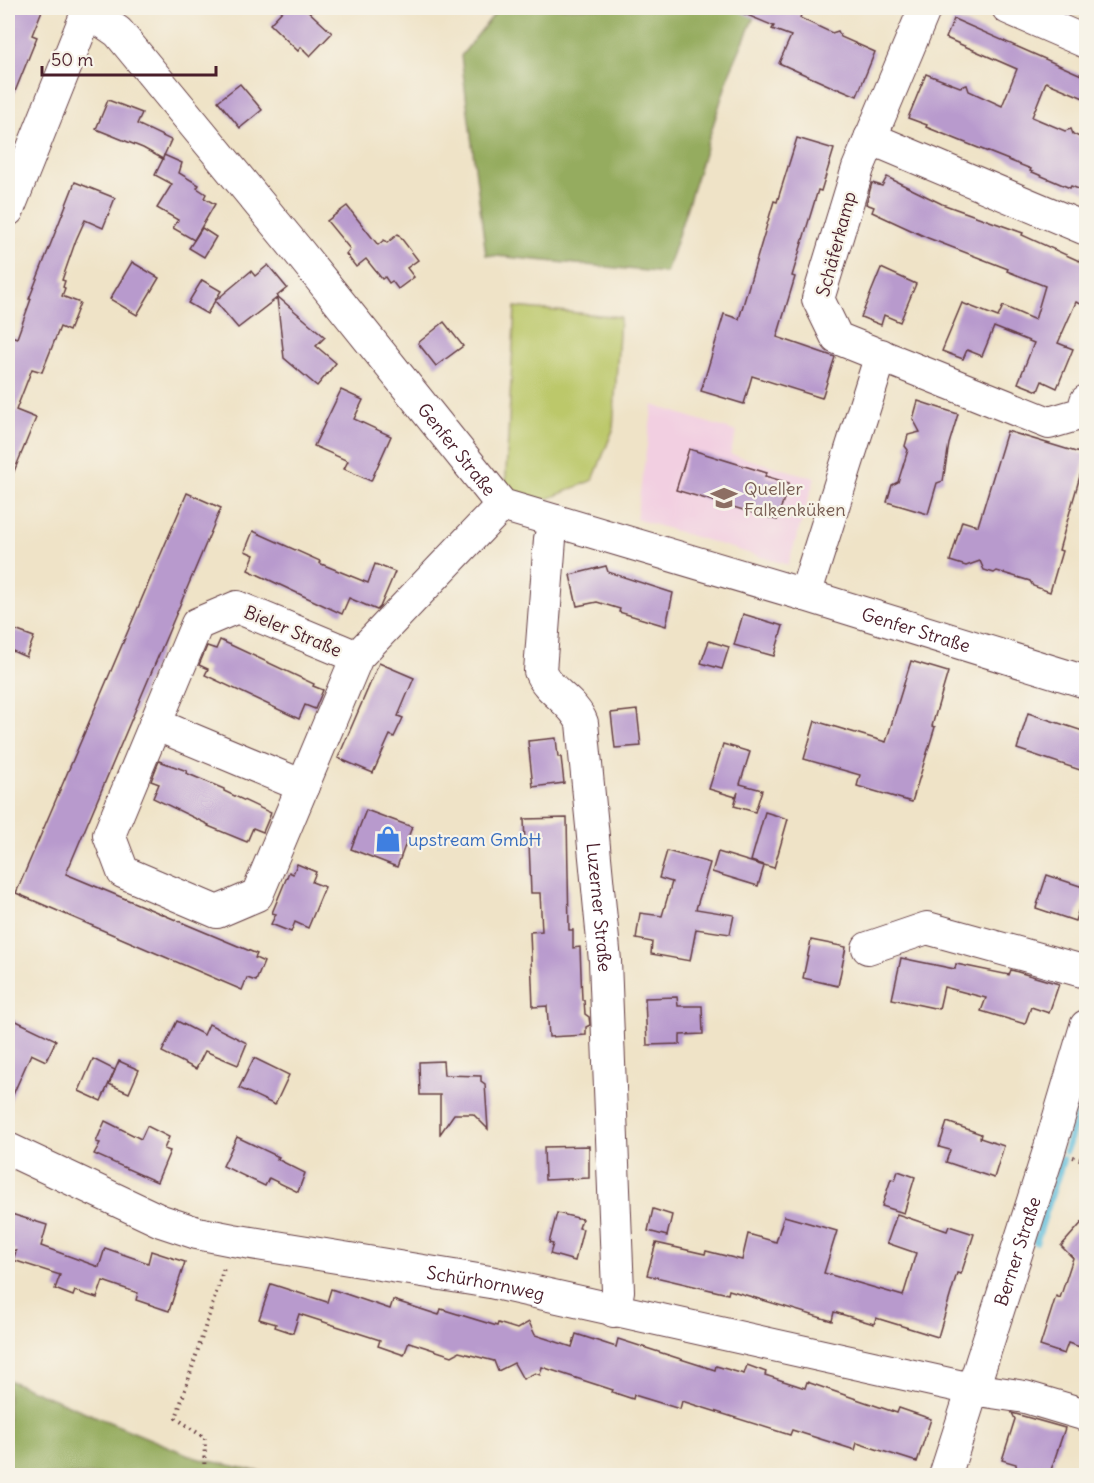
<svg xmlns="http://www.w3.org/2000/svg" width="1094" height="1483" font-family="Delius,sans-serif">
	<rect width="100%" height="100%" fill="#f7f3e8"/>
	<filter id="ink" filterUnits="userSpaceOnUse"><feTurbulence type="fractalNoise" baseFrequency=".0167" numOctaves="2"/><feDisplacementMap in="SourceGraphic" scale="12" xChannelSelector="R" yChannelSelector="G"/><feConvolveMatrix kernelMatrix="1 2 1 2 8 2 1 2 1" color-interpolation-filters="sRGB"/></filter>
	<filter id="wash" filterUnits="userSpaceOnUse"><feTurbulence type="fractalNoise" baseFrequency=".008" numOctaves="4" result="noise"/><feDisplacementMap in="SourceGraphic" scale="24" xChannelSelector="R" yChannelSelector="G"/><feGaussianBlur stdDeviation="1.35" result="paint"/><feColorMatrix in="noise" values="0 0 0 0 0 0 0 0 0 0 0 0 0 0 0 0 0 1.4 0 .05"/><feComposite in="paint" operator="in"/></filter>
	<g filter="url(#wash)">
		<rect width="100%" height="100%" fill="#efe3c7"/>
		<polygon fill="#f2cfe1" points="653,405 737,432 730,454 815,478 788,565 636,519"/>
		<polygon fill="#bcc86a" stroke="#83744a" stroke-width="1.5" points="515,307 620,317 613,430 593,480 538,503 505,492"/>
		<g fill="#95ac5e" stroke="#706644" stroke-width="1.5">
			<polygon points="499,8 758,8 730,72 666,273 486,255 461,56"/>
			<polygon points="8,1380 196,1458 275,1475 8,1475"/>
		</g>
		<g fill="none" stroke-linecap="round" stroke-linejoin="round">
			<g stroke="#5ebedc" stroke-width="7">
				<polyline points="1066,1151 1086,1087"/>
				<polyline points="1036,1242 1063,1159"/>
			</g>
		</g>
		<g id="blocks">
			<g fill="#b89acd">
				<polygon points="8,8 43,8 32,35 37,37 8,109"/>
				<polygon points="285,8 305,8 332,33 310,56 301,47 298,51 270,24"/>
				<polygon points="730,8 783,8 801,15 800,18 832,33 838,31 841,37 875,52 857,96 838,88 837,89 779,63 791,36 772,29 774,26"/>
				<polygon points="954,19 1086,77 1086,99 1046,82 1032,117 1065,131 1071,129 1073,134 1086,140 1086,192 1071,186 1070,188 1030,171 1031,169 926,127 927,125 908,118 926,74 960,87 967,85 969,91 1002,106 1017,69 946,38"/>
				<polygon points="240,84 262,110 240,128 218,101"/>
				<polygon points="108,100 142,113 137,124 171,140 163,158 164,155 182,163 179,173 199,185 197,188 206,194 204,198 215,204 194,240 173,228 178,220 157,208 172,184 155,175 163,159 143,148 96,129"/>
				<polygon points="797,138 834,149 821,191 818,190 792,276 795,277 777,337 835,357 822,398 752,376 744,404 701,391 724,314 739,319 774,201 777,202"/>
				<polygon points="887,177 942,204 1023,233 1022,235 1086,264 1086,306 1076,302 1058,343 1073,349 1057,388 1042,381 1038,391 1018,383 1034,343 994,327 982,356 967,350 963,359 942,351 962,303 998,317 1003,306 1035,320 1045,286 1007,271 1008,269 928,238 872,212 874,207 866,204 872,183 882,186"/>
				<polygon points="75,182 115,198 103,228 85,220 76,240 62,280 65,281 63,287 65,288 62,296 80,303 69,331 60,327 42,372 32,369 16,410 36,418 8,486 8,335 17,338 31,299 29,299"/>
				<polygon points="347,206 378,245 384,240 387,243 398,234 418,260 407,268 414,277 398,289 392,281 389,283 385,277 382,279 366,259 356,267 346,254 350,249 327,221"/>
				<polygon points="202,228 216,237 204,257 189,248"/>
				<polygon points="132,262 159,278 137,315 110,299"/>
				<polygon points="268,265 287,288 277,296 325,337 316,346 336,363 317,386 284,358 277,298 238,328 215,301 251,271 255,276"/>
				<polygon points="881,268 916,284 900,322 884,315 881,325 861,317"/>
				<polygon points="202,280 221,291 207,314 188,303"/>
				<polygon points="444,322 463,346 436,366 418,343"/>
				<polygon points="341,390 363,400 354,419 391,436 371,481 344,469 348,461 314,446"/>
				<polygon points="918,401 958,414 949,444 943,481 937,483 928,514 887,502 892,485 898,482 908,450 905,446 908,435 920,432 913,419"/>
				<polygon points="1007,431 1086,455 1059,550 1062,551 1050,592 1033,586 1030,581 997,571 994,573 984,570 980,561 966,566 950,561 962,521 978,526"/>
				<polygon points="689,449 767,473 765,476 789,483 777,520 676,490"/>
				<polygon points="187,493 221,508 66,874 257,954 255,958 264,962 256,981 247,978 242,990 16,893"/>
				<polygon points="253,531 320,561 319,563 368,583 375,564 395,572 380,607 377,610 349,598 342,614 248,570 254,555 245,551"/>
				<polygon points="606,566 608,572 673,593 666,626 619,612 620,609 597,602 577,606 570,575"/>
				<polygon points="743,614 783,626 774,656 734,645"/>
				<polygon points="15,630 34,637 26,657 8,649"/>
				<polygon points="220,640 314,684 313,686 323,690 315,709 305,705 299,719 205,675 208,669 199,665 207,646 216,649"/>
				<polygon points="709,641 729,647 722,669 701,663"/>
				<polygon points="911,661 948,672 932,726 935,727 912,802 857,786 860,775 804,759 815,721 886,742"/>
				<polygon points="379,663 414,678 398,716 403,718 394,737 390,735 373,773 338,758"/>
				<polygon points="637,710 641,746 615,748 611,713"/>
				<polygon points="1028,713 1086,732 1086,772 1017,749"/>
				<polygon points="556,738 558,757 561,757 564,783 533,787 528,741"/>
				<polygon points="723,744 750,752 740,784 762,790 755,812 734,806 738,792 736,797 709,789"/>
				<polygon points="159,761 187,771 186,773 224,789 224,791 271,813 263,832 253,828 247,842 208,826 209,825 153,798 159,784 151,781"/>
				<polygon points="366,810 412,827 397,867 351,849"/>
				<polygon points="765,812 788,819 774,868 751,861"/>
				<polygon points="567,818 569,930 573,930 573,948 580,947 582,1000 584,1000 585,1014 589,1017 590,1025 586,1027 586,1035 549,1037 547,1006 533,1007 530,932 542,931 540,893 531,893 529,843 525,843 524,819"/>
				<polygon points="667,851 710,863 696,909 734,915 730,934 696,929 690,961 651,954 652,942 636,939 640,913 662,916 672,882 659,878"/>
				<polygon points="718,852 764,866 758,886 712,872"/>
				<polygon points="297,864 316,872 312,882 325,887 308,928 295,922 291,932 271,924 276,914 272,913 289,872 293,874"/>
				<polygon points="1047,875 1086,888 1075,921 1036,908"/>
				<polygon points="811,940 846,947 838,986 803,978"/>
				<polygon points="901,958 955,969 956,964 1009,975 1011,970 1059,984 1049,1013 1031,1007 1025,1024 981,1011 986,998 944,987 939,1009 892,999"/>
				<polygon points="677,997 678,1006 702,1006 703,1034 680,1035 680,1044 647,1045 645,998"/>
				<polygon points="8,1017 56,1040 46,1061 31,1054 8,1106"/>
				<polygon points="177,1021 204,1035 209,1024 247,1043 238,1065 205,1051 196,1069 162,1052"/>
				<polygon points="254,1058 289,1075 275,1105 239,1088"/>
				<polygon points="93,1059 115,1070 101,1101 79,1091"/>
				<polygon points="119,1061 139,1070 129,1093 109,1084"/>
				<polygon points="443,1061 444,1075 481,1076 481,1081 485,1084 488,1129 473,1114 454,1114 440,1134 440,1095 420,1095 419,1062"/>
				<polygon points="105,1121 141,1139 147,1126 169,1137 164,1149 170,1151 157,1182 94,1154 100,1143 96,1142"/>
				<polygon points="947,1122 981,1134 980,1138 1004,1146 994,1178 946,1162 950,1150 939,1147"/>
				<polygon points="237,1137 279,1157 277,1159 305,1173 298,1192 269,1178 265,1186 223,1166"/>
				<polygon points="589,1146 589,1178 545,1180 544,1147"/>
				<polygon points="898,1171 915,1177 904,1213 882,1206 891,1179 895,1180"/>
				<polygon points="653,1209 672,1215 667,1236 648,1231"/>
				<polygon points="8,1213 47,1225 41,1246 99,1267 105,1248 148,1263 151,1251 185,1262 169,1311 136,1300 138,1293 103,1281 97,1298 75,1291 73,1296 55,1289 60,1275 13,1260 16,1251 8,1248"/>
				<polygon points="557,1213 582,1219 579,1228 583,1229 575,1261 550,1254 553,1244 549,1243"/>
				<polygon points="897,1214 947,1231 949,1226 974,1234 961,1274 957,1273 938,1337 876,1318 874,1324 834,1312 832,1321 729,1290 728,1294 647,1275 656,1243 705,1254 706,1251 742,1260 748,1234 776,1242 784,1216 837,1231 824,1273 903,1296 916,1253 887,1243"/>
				<polygon points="1086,1218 1086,1349 1068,1343 1064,1354 1040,1346 1056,1296 1060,1298 1073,1258 1061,1246"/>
				<polygon points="271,1284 327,1302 331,1289 390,1309 393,1300 439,1315 441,1309 497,1326 498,1323 517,1329 529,1322 535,1335 572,1347 576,1334 616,1347 618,1339 715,1370 716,1366 744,1374 747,1365 766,1372 765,1375 805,1388 807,1382 897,1413 899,1408 931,1419 917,1462 857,1443 855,1450 792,1430 790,1435 682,1401 680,1409 634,1395 633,1399 612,1392 613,1390 542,1367 540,1375 535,1373 523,1379 514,1363 498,1371 494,1361 459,1352 452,1356 409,1342 404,1355 378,1346 380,1340 299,1314 293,1333 275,1327 276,1324 259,1319"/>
				<polygon points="1012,1413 1065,1428 1049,1476 1017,1476 1016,1464 1002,1460 1015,1419"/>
			</g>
		</g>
	</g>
	<g filter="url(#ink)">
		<use href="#blocks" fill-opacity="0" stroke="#633c42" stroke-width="1.5"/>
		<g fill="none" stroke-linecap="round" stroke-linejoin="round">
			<g stroke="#633c42" stroke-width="34">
				<g id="minor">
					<polyline points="925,8 858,168 818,299 837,338 1049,423 1083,413 1086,401"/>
					<polyline points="1008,8 1086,42"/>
					<path id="s1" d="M86,15L105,23L118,32L299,252L502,505L805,595L1086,682"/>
					<polyline points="870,138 1086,229"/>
					<polyline points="8,210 89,8"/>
					<path id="s2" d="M556,521L550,539L540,671C548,692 574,701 582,723L605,961L618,1291L614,1311"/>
					<polyline points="805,595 881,355"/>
					<polyline points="357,657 237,607 197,624 109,835 123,872 217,912 257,895 357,657 502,505"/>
					<polyline points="155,724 303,786"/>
					<polyline points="868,948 927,928 1086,972"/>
					<path id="s3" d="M8,1149L161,1221L197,1233L233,1240L490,1282L972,1389L1025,1397L1086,1415"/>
					<path id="s4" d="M945,1476L1049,1151L1086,1026"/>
				</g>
			</g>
			<g stroke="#633c42" stroke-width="4" stroke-dasharray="1.5 4.5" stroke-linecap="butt">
				<polyline points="1073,1157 1086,1161"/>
				<polyline points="1083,1388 1086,1377"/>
				<polyline points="204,1476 205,1438 176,1418 225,1265"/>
			</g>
			<use href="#minor" stroke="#fff" stroke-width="32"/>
		</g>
	</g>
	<defs>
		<g id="school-bare" transform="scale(2.07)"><path d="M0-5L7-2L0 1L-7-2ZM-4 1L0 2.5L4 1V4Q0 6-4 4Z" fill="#8d6e63" stroke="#f7f3e8" stroke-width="2.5" paint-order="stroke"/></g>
		<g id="shop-bare" transform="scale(2.07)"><path d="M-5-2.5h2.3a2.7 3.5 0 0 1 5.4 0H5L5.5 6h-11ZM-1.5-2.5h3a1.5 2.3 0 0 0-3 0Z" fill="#3f7fe0" stroke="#f7f3e8" stroke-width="2.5" paint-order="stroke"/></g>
	</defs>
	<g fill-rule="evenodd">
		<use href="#school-bare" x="724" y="498"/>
		<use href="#shop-bare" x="388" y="839"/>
	</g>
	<g text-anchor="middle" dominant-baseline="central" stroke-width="4.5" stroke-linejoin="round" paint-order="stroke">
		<g font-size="18" fill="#4a1f2b" stroke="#f7f3e8">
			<text transform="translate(836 244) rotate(-75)">Schäferkamp</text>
			<text stroke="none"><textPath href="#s1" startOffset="574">Genfer Straße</textPath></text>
			<text stroke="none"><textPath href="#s1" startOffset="1078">Genfer Straße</textPath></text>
			<text transform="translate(293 631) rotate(23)">Bieler Straße</text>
			<text stroke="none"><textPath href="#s2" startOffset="404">Luzerner Straße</textPath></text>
			<text stroke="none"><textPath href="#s4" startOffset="236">Berner Straße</textPath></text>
			<text stroke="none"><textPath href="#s3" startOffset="500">Schürhornweg</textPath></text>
		</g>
		<g font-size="18" fill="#785e54" stroke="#f7f3e8" text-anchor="start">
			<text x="744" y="488">Queller<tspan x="744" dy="21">Falkenküken</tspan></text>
		</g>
		<g font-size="18" fill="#366cbe" stroke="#f7f3e8" text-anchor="start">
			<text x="408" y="839">upstream GmbH</text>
		</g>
	</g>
	<rect width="1094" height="1483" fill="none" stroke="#f7f3e8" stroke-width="30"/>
	<path d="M42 66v9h174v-9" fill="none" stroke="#4a1f2b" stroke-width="3"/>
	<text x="51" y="66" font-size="18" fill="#4a1f2b" stroke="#f7f3e8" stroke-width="4.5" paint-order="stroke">50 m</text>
</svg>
